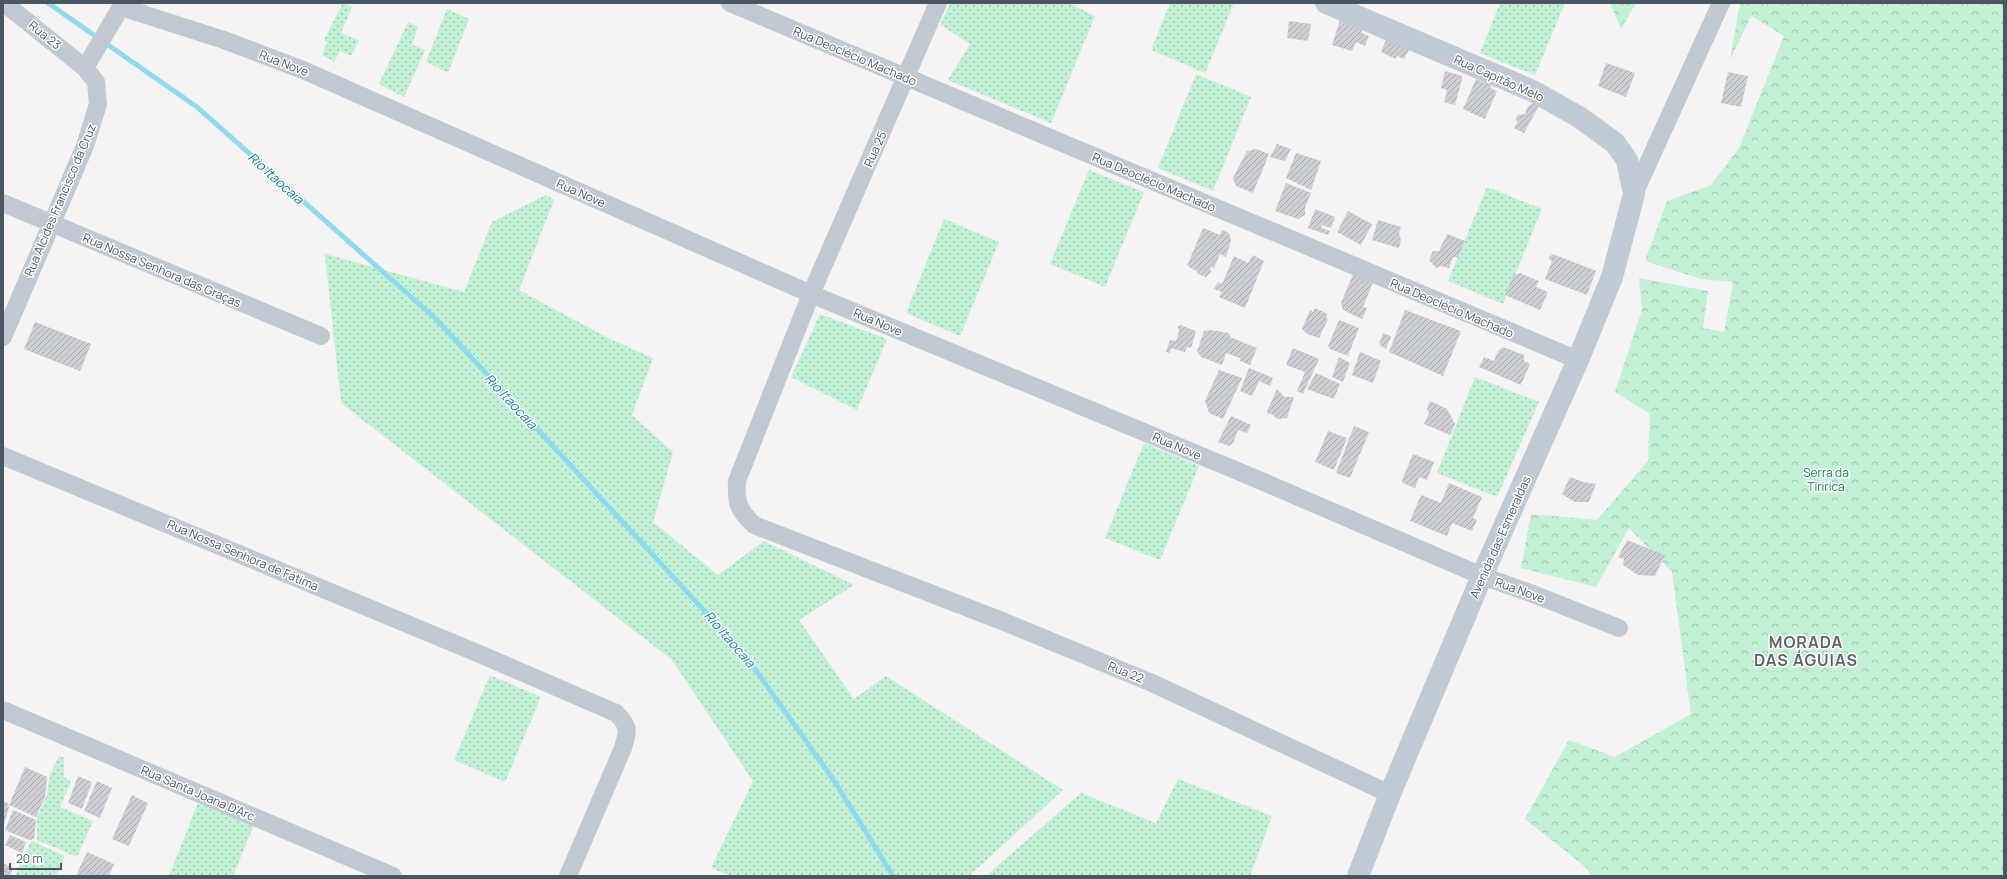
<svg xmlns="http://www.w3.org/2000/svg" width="2007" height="879" font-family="Manrope,sans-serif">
	<defs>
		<pattern id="grass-dots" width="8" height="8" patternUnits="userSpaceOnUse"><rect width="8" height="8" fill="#c3f1d5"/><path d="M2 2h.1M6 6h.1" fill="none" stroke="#a0c6b0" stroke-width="1.8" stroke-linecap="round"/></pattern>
		<pattern id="forest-crowns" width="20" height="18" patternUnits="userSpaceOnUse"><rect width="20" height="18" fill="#c3f1d5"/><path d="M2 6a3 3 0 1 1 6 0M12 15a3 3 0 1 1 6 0" fill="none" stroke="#a0c6b0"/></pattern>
		<pattern id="building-hatch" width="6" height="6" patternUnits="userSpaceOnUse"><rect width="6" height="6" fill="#cdcfd5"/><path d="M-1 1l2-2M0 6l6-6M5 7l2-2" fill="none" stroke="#a8abb0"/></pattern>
	</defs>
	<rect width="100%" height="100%" fill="#f5f3f3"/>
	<g fill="url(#grass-dots)">
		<polygon points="343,3 352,7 341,33 359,40 351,56 340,51 334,62 322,55 327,43 324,40"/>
		<polygon points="950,3 1068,3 1095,16 1051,123 948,80 970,44 940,25"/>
		<polygon points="1170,3 1234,3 1205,73 1151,50"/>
		<polygon points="1500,3 1565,3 1535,75 1480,53"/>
		<polygon points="447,9 469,19 448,73 426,62"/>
		<polygon points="408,22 418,27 412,45 425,50 404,97 379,84"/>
		<polygon points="1196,74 1251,97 1213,191 1158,168"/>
		<polygon points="1089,170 1144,192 1105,287 1050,264"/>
		<polygon points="1487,187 1542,209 1503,304 1448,281"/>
		<polygon points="546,195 554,200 519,290 608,338 653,358 632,415 673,452 653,522 718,575 764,541 854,585 799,620 854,699 886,676 1063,790 969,876 731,876 711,868 753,781 672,660 341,403 325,254 464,292 492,222"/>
		<polygon points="944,219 999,242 960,336 906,313"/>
		<polygon points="820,314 887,339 857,410 791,377"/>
		<polygon points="1475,377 1539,402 1497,497 1437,473"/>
		<polygon points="1144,443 1199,466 1160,560 1105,538"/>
		<polygon points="490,675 541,697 505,782 454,760"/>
		<polygon points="59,756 64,758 64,777 71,782 60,807 93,821 77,857 37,840 37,817 47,795 50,775"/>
		<polygon points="1178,779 1272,816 1250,876 986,876 1081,793 1156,823"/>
		<polygon points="198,803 254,825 233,876 169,876"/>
		<polygon points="31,841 65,856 56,876 15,876"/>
	</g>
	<g fill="url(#forest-crowns)">
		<polygon points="1610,3 1636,3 1621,29"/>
		<polygon points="1740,3 2004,3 2004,876 1591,876 1588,869 1525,819 1569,740 1615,757 1691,714 1672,572 1629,528 1596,587 1521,568 1531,514 1597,520 1648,461 1650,414 1615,392 1642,310 1639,278 1708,291 1703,328 1724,332 1733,282 1701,279 1645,261 1667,201 1711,185 1739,148 1784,36 1751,16 1730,60"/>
	</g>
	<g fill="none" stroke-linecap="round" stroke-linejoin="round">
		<polyline stroke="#90daee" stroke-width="5" points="48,3 197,107 436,319 745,655 835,782 893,876"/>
	</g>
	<g fill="url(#building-hatch)">
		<polygon points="1340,20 1363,26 1361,33 1369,36 1365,46 1356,42 1352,51 1332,45"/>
		<polygon points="1289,21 1311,24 1308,41 1287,38"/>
		<polygon points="1389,33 1411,47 1404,59 1397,56 1396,59 1381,52"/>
		<polygon points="1606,63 1635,73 1626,97 1598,86"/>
		<polygon points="1445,71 1462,76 1462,79 1455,105 1444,102 1447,90 1441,88"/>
		<polygon points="1728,72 1748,76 1741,107 1721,103"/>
		<polygon points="1486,77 1494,80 1490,88 1497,91 1485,119 1463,109 1476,79 1484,83"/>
		<polygon points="1533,103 1539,106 1524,133 1514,128 1518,121 1515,119 1518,115 1525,114 1528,106"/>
		<polygon points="1277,144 1291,149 1285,161 1270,157"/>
		<polygon points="1256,149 1269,154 1253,193 1236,186 1233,178 1247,151"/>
		<polygon points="1296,153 1321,161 1311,190 1286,178"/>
		<polygon points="1286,183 1311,193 1305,208 1305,215 1298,219 1275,211"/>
		<polygon points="1315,209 1335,217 1331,228 1322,225 1321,228 1330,231 1328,235 1308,228"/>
		<polygon points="1348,211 1372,224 1361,245 1337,232"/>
		<polygon points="1378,220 1401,227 1399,233 1401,240 1399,248 1372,240"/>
		<polygon points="1203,228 1220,235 1222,230 1229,233 1231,241 1226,257 1220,254 1214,268 1210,267 1211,272 1206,277 1198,274 1197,271 1187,266"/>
		<polygon points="1447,234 1465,241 1458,257 1453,257 1449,268 1441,266 1436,268 1429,260 1433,251 1439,251"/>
		<polygon points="1553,254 1596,271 1587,295 1545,279 1552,261 1548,258"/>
		<polygon points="1253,255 1264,261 1245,308 1219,297 1222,292 1214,289 1218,282 1222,284 1234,256 1248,263"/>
		<polygon points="1520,273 1539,281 1536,287 1548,292 1540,310 1505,295 1513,276"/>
		<polygon points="1353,274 1373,282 1363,307 1367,308 1362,319 1343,310 1341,303"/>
		<polygon points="1315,308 1328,314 1326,318 1328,319 1319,338 1307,334 1302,329 1310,310 1313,312"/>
		<polygon points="1405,310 1461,331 1443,376 1389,352"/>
		<polygon points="1339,320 1359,328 1348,356 1330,349 1328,346"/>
		<polygon points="35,322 91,344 80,371 24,349"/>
		<polygon points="1180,325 1196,331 1191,348 1187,347 1185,352 1171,348 1170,353 1166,352 1170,340 1176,341 1179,331 1178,327"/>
		<polygon points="1210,330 1229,333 1230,337 1257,348 1250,365 1240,361 1240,358 1226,353 1222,365 1201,357 1197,351 1204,331"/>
		<polygon points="1383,333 1391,336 1386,349 1379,345"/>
		<polygon points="1503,347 1524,355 1524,361 1530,364 1521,385 1479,367 1484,357 1494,361 1498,351"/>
		<polygon points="1293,348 1319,359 1303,394 1297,391 1305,372 1286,365"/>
		<polygon points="1360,352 1381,361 1373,383 1352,375"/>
		<polygon points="1339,357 1350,363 1343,382 1332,377"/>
		<polygon points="1249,368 1273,378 1270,386 1259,381 1252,396 1240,391"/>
		<polygon points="1219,370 1242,378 1223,419 1209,413 1205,401"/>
		<polygon points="1316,373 1340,384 1334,399 1307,389"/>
		<polygon points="1277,389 1284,397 1294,397 1287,418 1277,419 1272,414 1268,414 1267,411"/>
		<polygon points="1430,401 1447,409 1455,424 1450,435 1424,424 1429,413 1427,409"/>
		<polygon points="1231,416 1251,425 1247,433 1238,430 1233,443 1229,446 1218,442"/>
		<polygon points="1354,426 1369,432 1350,478 1336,473"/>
		<polygon points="1328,431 1347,438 1334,470 1315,462"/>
		<polygon points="1413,454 1434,462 1427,480 1419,477 1415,488 1403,483 1402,480"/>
		<polygon points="1570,477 1583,482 1596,484 1589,502 1575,502 1562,494"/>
		<polygon points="1449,483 1482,497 1473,518 1477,520 1472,531 1452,523 1447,536 1410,521 1421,495 1441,503"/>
		<polygon points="1627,540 1665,555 1655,576 1638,575 1623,565 1624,559 1618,557"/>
		<polygon points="25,767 47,777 45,797 36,817 9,805"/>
		<polygon points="78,776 92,782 82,809 68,803"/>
		<polygon points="97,781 112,788 100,818 84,811"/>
		<polygon points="132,795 148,803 129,846 112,839"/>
		<polygon points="3,801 8,803 9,808 3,827"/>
		<polygon points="13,810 36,820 34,839 29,840 5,830"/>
		<polygon points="10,835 26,842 22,853 5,845"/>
		<polygon points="87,852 114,864 109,876 76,876"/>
		<polygon points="3,863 13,868 10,876 3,875"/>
	</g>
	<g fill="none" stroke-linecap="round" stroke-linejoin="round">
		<g stroke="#c1cad2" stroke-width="18">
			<polyline points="4,3 85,68"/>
			<polyline points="730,3 1578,360"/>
			<path d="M938,3L811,294L737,481C736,504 738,509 754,525L1002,621L1152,683L1390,794"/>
			<polyline points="1634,194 1721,3"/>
			<polyline points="3,203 321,336"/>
			<polyline points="3,337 85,146 98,104 96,82 85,68 121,7 224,40 303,70 811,294 1252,477 1482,576 1533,594 1619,628"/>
			<path d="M3,456L482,655L616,713C630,727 628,730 623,748L568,876"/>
			<polyline points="3,710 393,876"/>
		</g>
		<polyline stroke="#c1cbd6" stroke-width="22" points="1326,3 1533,91 1579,117 1615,143 1627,160 1634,194 1612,277 1578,360 1482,576 1390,794 1358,876"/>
	</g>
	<g text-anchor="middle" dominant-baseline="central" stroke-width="3" stroke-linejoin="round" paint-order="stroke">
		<g font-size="12" fill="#4a5661" stroke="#fff">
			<text transform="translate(45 35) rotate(39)">Rua 23</text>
			<text transform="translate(855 56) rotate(23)">Rua Deoclécio Machado</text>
			<text transform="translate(284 63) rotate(21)">Rua Nove</text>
			<text transform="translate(1499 78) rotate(24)">Rua Capitão Melo</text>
			<text transform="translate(875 149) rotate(-66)">Rua 25</text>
			<text transform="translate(1154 182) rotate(23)">Rua Deoclécio Machado</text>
			<text transform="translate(581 193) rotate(24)">Rua Nove</text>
			<text transform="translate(60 200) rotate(-67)">Rua Alcides Francisco da Cruz</text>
			<text transform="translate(162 270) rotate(23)">Rua Nossa Senhora das Graças</text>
			<text transform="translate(1452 308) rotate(23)">Rua Deoclécio Machado</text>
			<text transform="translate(878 322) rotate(23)">Rua Nove</text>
			<text transform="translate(1177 446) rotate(23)">Rua Nove</text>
			<text transform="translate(1500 537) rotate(-66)">Avenida das Esmeraldas</text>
			<text transform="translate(243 555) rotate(23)">Rua Nossa Senhora de Fátima</text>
			<text transform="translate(1520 590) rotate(20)">Rua Nove</text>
			<text transform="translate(1126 672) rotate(22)">Rua 22</text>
			<text transform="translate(198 793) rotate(23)">Rua Santa Joana D'Arc</text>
		</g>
		<g font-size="12" fill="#17864f" stroke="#fff">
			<text x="1826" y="472">Serra da<tspan x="1826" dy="14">Tiririca</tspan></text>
		</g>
		<g font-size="13" font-style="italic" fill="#0c7c9b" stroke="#fff">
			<text transform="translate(276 178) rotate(42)">Rio Itaocaia</text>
			<text transform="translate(511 401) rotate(47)">Rio Itaocaia</text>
			<text transform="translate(730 639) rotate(49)">Rio Itaocaia</text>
		</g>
		<g font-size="16" font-weight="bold" letter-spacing="1" fill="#5f6368" stroke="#fff">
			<text x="1806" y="642">MORADA<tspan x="1806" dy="18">DAS ÁGUIAS</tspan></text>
		</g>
	</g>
	<rect width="2007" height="879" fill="none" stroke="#4a5661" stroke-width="8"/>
	<path d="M10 863v6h51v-6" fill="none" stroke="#4a5661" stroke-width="2"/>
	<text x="16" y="863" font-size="12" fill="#4a5661" stroke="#ffffff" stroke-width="3" paint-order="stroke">20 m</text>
</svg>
